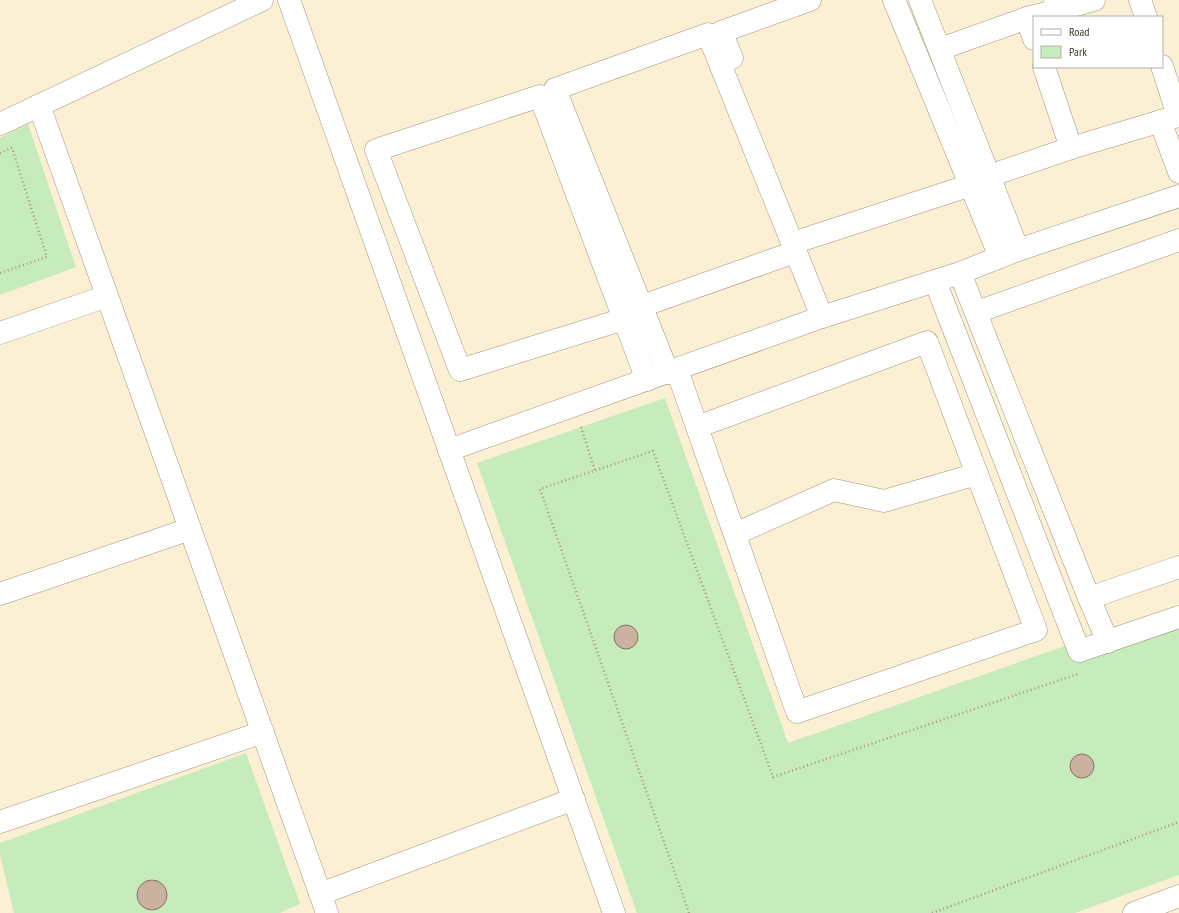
<svg xmlns="http://www.w3.org/2000/svg" width="1179" height="913" font-family="'PT Sans Narrow',sans-serif">
	<rect width="100%" height="100%" fill="#fcf0d4"/>
	<g fill="#c7ecbb">
		<polygon points="28,124 76,267 0,295 0,138"/>
		<polygon points="665,398 788,743 1179,606 1179,875 1075,913 637,913 477,463"/>
		<polygon points="246,753 300,904 280,913 14,913 0,855 0,843"/>
	</g>
	<g fill="#cbb19f" stroke="#897160">
		<circle cx="626" cy="637" r="12"/>
		<circle cx="1082" cy="766" r="12"/>
		<circle cx="152" cy="895" r="15"/>
	</g>
	<g fill="none" stroke-linecap="round" stroke-linejoin="round">
		<g stroke="#a1957b" stroke-width="23">
			<g id="minor">
				<polyline points="289,0 614,913"/>
				<polyline points="894,0 1000,257"/>
				<polyline points="920,0 1018,250"/>
				<polyline points="1140,0 1146,17"/>
				<polyline points="1058,10 1094,0"/>
				<polyline points="1027,18 1058,10 1055,0"/>
				<polyline points="940,49 1027,18 1034,39"/>
				<polyline points="732,58 721,32 810,0"/>
				<polyline points="39,105 327,913"/>
				<polyline points="1160,121 1179,172"/>
				<polyline points="0,124 262,0"/>
				<polyline points="1071,148 1178,116 1162,66"/>
				<polyline points="989,176 1071,148 1044,67"/>
				<polyline points="805,239 971,185"/>
				<polyline points="960,273 1089,598 1179,567"/>
				<polyline points="935,281 1079,651 1179,617"/>
				<polyline points="642,306 795,252"/>
				<polyline points="977,312 1179,240"/>
				<polyline points="624,319 460,370 376,150 540,96 647,380"/>
				<polyline points="0,333 107,296"/>
				<polyline points="677,370 797,712 1036,630 927,342 697,427"/>
				<polyline points="668,373 555,89 708,34 822,317"/>
				<polyline points="449,450 822,317 960,273 1018,250 1179,196"/>
				<polyline points="735,534 834,490 884,501 977,474"/>
				<polyline points="0,594 190,529"/>
				<polyline points="1089,598 1108,642"/>
				<polyline points="0,822 263,732"/>
				<polyline points="320,894 574,799"/>
				<polyline points="1134,913 1179,896"/>
			</g>
		</g>
		<g stroke="#9f9783" stroke-width="2.5" stroke-dasharray="1 3" stroke-linecap="butt">
			<polyline points="0,153 12,148 47,257 0,273"/>
			<polyline points="581,427 595,471"/>
			<polyline points="689,913 540,489 653,451 773,777 1078,674"/>
			<polyline points="932,913 1179,822"/>
		</g>
		<use href="#minor" stroke="#fff" stroke-width="22"/>
	</g>
	<rect x="1033" y="16" width="130" height="52" fill="#ffffff" stroke="#b1afab"/>
	<rect x="1041" y="29" width="20" height="6" fill="#ffffff" stroke="#b1afab"/>
	<text x="1069" y="36" font-size="12" fill="#3d382d">Road</text>
	<rect x="1041" y="46" width="20" height="12" fill="#c7ecbb" stroke="#b1afab"/>
	<text x="1069" y="56" font-size="12" fill="#3d382d">Park</text>
</svg>
